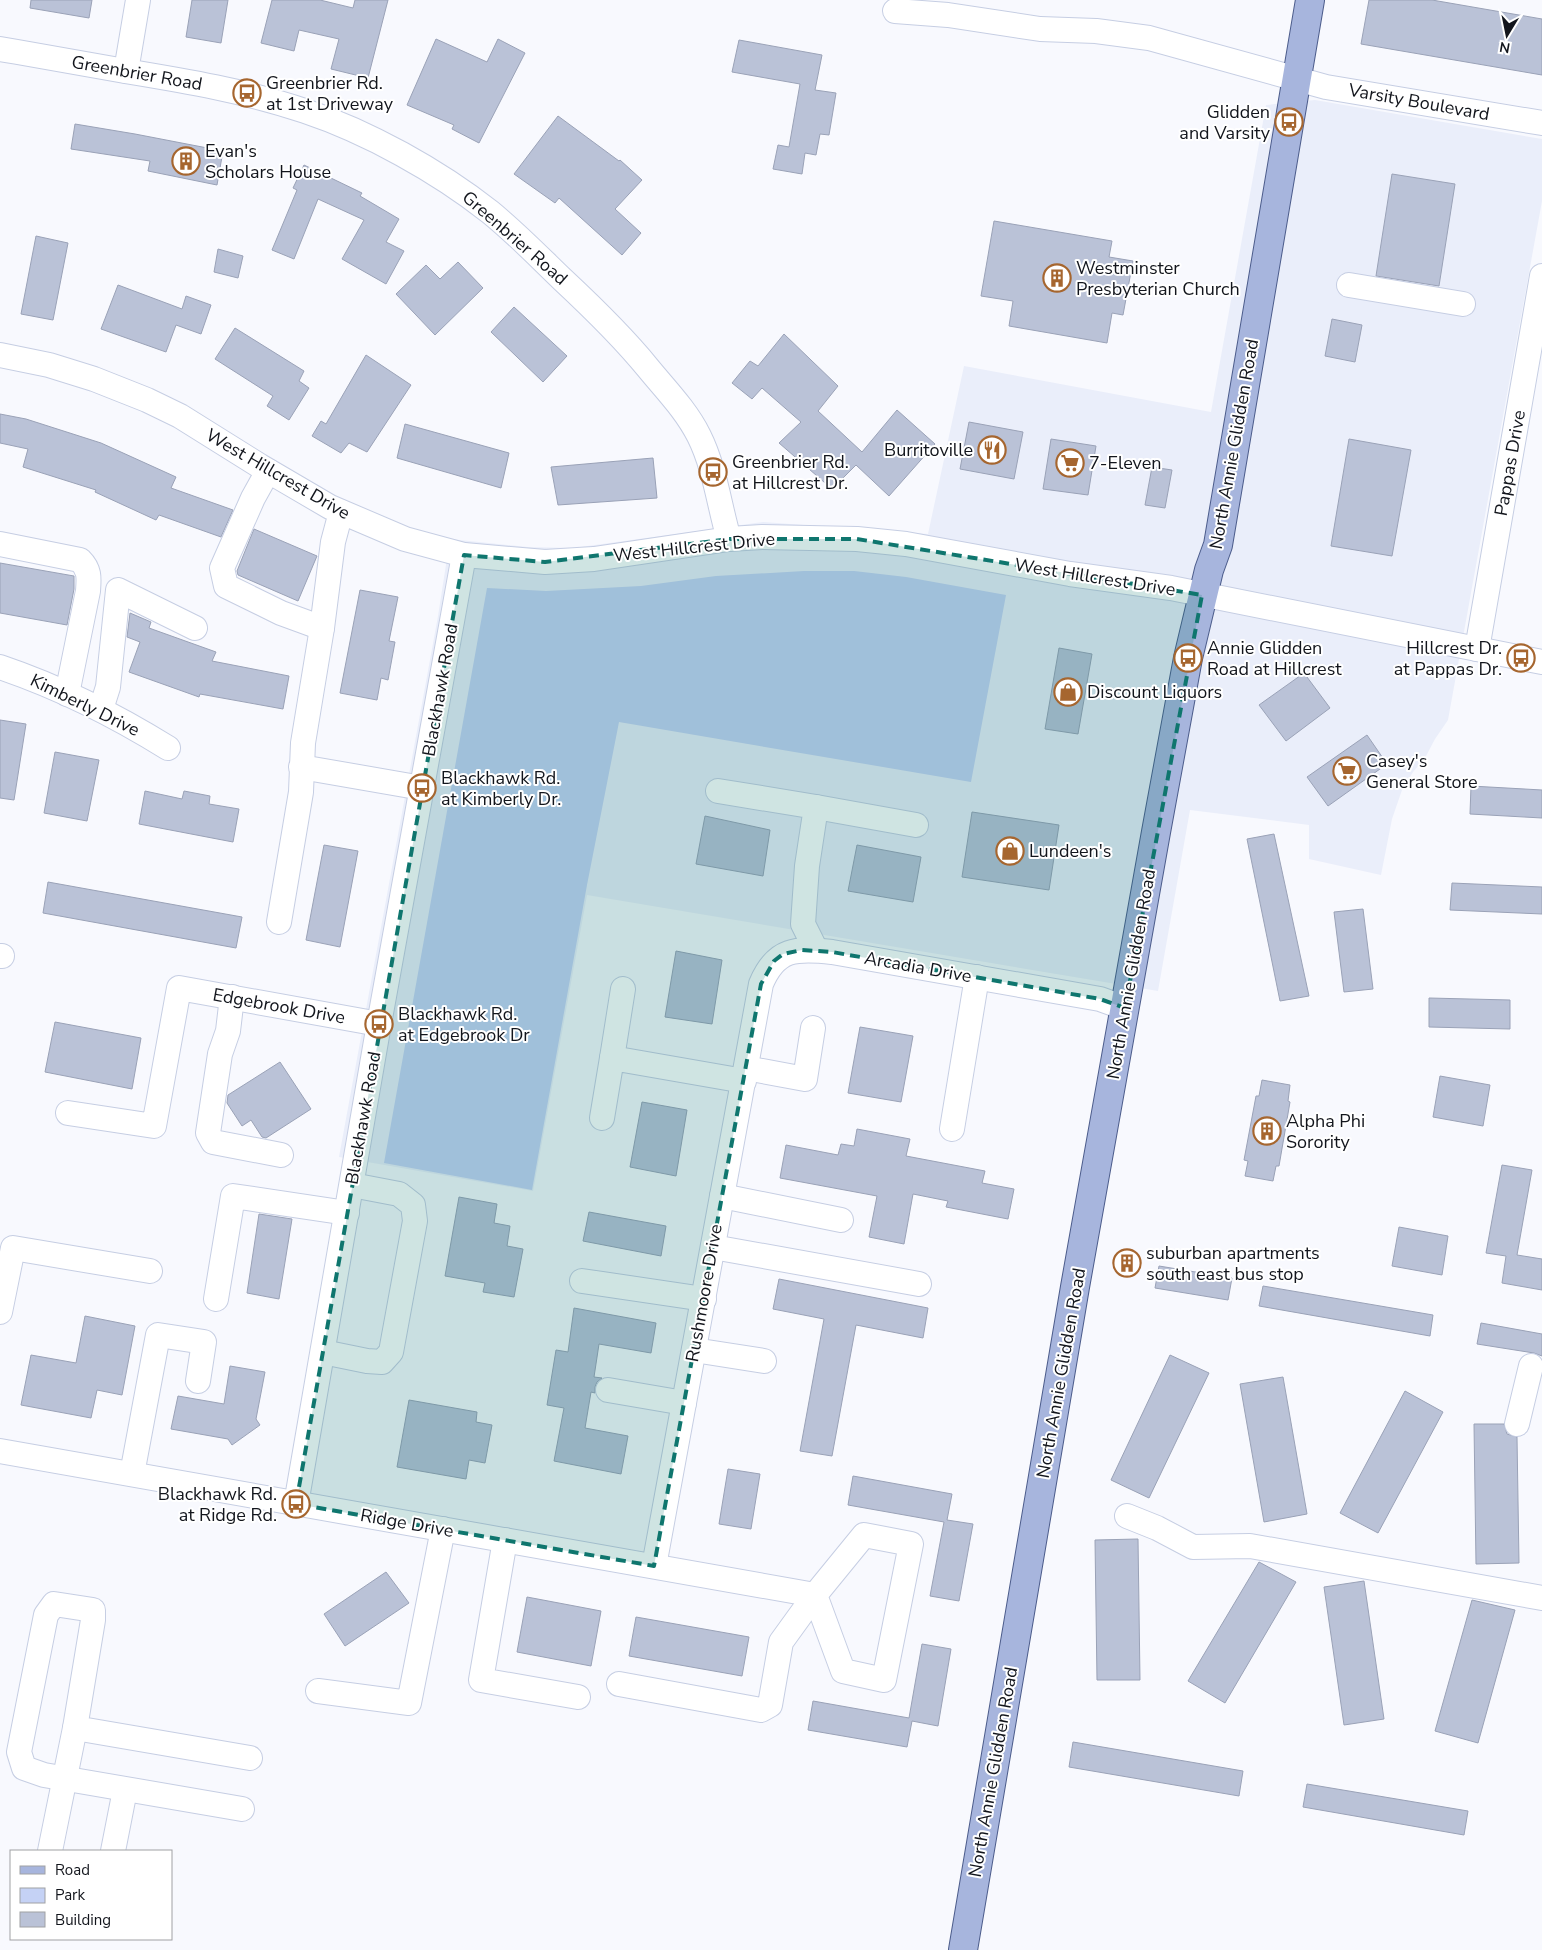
<svg xmlns="http://www.w3.org/2000/svg" width="1542" height="1950" font-family="'Nunito Sans',sans-serif">
	<rect width="100%" height="100%" fill="#f8f9fe"/>
	<polygon fill="#eaeefa" points="1315,100 1542,139 1542,201 1448,720 1435,739 1425,758 1413,772 1402,790 1392,819 1381,875 1309,859 1309,825 1190,810 1158,991 587,895 533,1191 339,1157 438,616 450,539 528,547 573,548 763,522 928,534 964,366 1211,412 1266,105"/>
	<polygon fill="#c5d2f5" points="804,571 854,571 906,577 1006,595 971,782 619,722 587,885 532,1190 384,1163 487,588 546,591 641,586 716,576"/>
	<g fill="#bac2d7" stroke="#9aa2b7">
		<polygon points="31,0 92,0 89,18 30,8"/>
		<polygon points="192,0 228,0 221,43 186,37"/>
		<polygon points="272,0 320,0 353,8 355,0 388,0 368,78 331,69 339,39 299,30 294,51 261,43"/>
		<polygon points="1369,0 1432,0 1542,19 1542,75 1361,44"/>
		<polygon points="436,39 487,62 498,39 525,53 479,143 452,129 454,125 407,105"/>
		<polygon points="739,40 822,55 815,90 836,93 829,135 820,134 816,155 805,153 802,174 773,169 778,145 789,147 800,84 732,72"/>
		<polygon points="558,116 619,161 620,160 642,180 615,209 641,233 622,255 559,198 555,203 514,174"/>
		<polygon points="75,124 135,134 223,151 217,185 148,171 150,161 71,149"/>
		<polygon points="304,165 362,193 360,196 399,219 386,242 404,251 386,284 342,259 364,220 318,199 294,259 272,250 297,190 293,188"/>
		<polygon points="1392,174 1455,184 1439,286 1376,276"/>
		<polygon points="994,221 1112,241 1109,257 1133,261 1123,315 1112,313 1107,343 1009,326 1013,301 981,296"/>
		<polygon points="36,236 68,243 53,320 21,314"/>
		<polygon points="218,249 243,256 238,278 214,272"/>
		<polygon points="458,262 483,288 435,335 396,294 426,265 440,279"/>
		<polygon points="118,285 182,309 186,296 211,305 201,334 176,325 166,352 101,329"/>
		<polygon points="514,307 567,356 543,382 491,332"/>
		<polygon points="1332,319 1362,325 1355,362 1325,356"/>
		<polygon points="235,328 304,371 299,381 309,388 289,420 267,406 273,396 215,359"/>
		<polygon points="784,334 838,386 818,411 862,452 897,410 935,444 889,496 856,465 832,489 779,443 801,422 762,388 752,399 732,383 750,361 758,366"/>
		<polygon points="366,355 411,385 367,452 349,443 341,453 312,436 321,421 326,424"/>
		<polygon points="0,414 26,419 101,443 176,477 171,488 233,510 221,537 159,515 156,520 95,492 96,490 23,467 28,449 0,443"/>
		<polygon points="969,422 1023,432 1014,479 960,469"/>
		<polygon points="405,424 509,453 501,488 397,458"/>
		<polygon points="1051,439 1096,446 1088,495 1043,489"/>
		<polygon points="1349,439 1411,450 1392,556 1331,546"/>
		<polygon points="653,458 657,498 558,505 551,467"/>
		<polygon points="1152,467 1172,470 1165,508 1145,505"/>
		<polygon points="254,529 317,556 298,601 238,575 237,571"/>
		<polygon points="0,563 74,576 74,589 67,625 0,613"/>
		<polygon points="360,590 398,597 389,641 395,642 388,680 381,678 377,700 340,693"/>
		<polygon points="130,613 151,622 149,628 216,652 212,661 289,676 283,709 200,694 199,697 129,672 140,642 127,637"/>
		<polygon points="1059,648 1092,654 1078,734 1045,729"/>
		<polygon points="1304,673 1330,708 1286,741 1259,705"/>
		<polygon points="0,720 26,724 14,800 0,798"/>
		<polygon points="1367,735 1387,764 1328,806 1307,777"/>
		<polygon points="55,752 99,760 87,821 44,813"/>
		<polygon points="1471,786 1542,790 1542,818 1470,814"/>
		<polygon points="145,791 182,799 184,791 210,796 209,804 239,809 233,842 139,824"/>
		<polygon points="972,812 1059,825 1049,890 962,877"/>
		<polygon points="705,816 770,830 763,876 696,864"/>
		<polygon points="1274,834 1309,996 1280,1001 1247,839"/>
		<polygon points="324,845 358,851 340,947 306,940"/>
		<polygon points="857,845 921,857 913,902 848,891"/>
		<polygon points="48,882 242,917 236,948 43,913"/>
		<polygon points="1452,883 1542,887 1542,914 1450,910"/>
		<polygon points="1363,909 1373,989 1344,992 1334,912"/>
		<polygon points="676,951 722,960 712,1024 665,1017"/>
		<polygon points="1429,998 1510,1000 1510,1029 1429,1027"/>
		<polygon points="55,1022 141,1038 132,1089 45,1072"/>
		<polygon points="860,1027 913,1036 901,1102 848,1093"/>
		<polygon points="280,1062 311,1109 266,1138 262,1137 251,1120 242,1126 227,1103 228,1095"/>
		<polygon points="1440,1076 1490,1085 1483,1126 1433,1117"/>
		<polygon points="1262,1080 1290,1085 1288,1101 1290,1102 1279,1166 1276,1166 1273,1181 1245,1176 1248,1161 1244,1160 1256,1096 1259,1096"/>
		<polygon points="642,1102 687,1110 676,1176 630,1167"/>
		<polygon points="857,1129 910,1139 906,1156 985,1171 982,1183 1014,1189 1008,1219 946,1207 948,1201 913,1194 904,1244 869,1237 877,1196 780,1178 786,1145 838,1155 841,1144 854,1146"/>
		<polygon points="1502,1165 1532,1170 1517,1255 1542,1259 1542,1290 1502,1283 1506,1256 1486,1253"/>
		<polygon points="459,1197 497,1204 494,1223 510,1226 507,1246 523,1249 514,1297 483,1292 485,1283 445,1276"/>
		<polygon points="589,1212 666,1226 661,1256 583,1241"/>
		<polygon points="259,1214 292,1219 279,1299 247,1293"/>
		<polygon points="1399,1227 1448,1236 1442,1275 1392,1266"/>
		<polygon points="1159,1266 1232,1278 1228,1300 1155,1288"/>
		<polygon points="779,1279 928,1308 923,1338 856,1325 832,1456 800,1451 824,1319 773,1309"/>
		<polygon points="1263,1286 1433,1315 1430,1336 1259,1306"/>
		<polygon points="574,1308 656,1323 651,1353 599,1344 594,1377 602,1378 597,1382 595,1387 595,1393 591,1392 585,1428 628,1436 621,1474 554,1461 564,1408 547,1405 556,1350 568,1352"/>
		<polygon points="85,1316 135,1326 122,1395 97,1390 91,1418 21,1405 31,1355 76,1363"/>
		<polygon points="1481,1323 1542,1334 1542,1356 1534,1353 1477,1344"/>
		<polygon points="1170,1355 1209,1373 1149,1498 1111,1480"/>
		<polygon points="230,1366 265,1372 256,1419 260,1425 232,1445 228,1439 171,1429 178,1396 224,1404"/>
		<polygon points="1283,1377 1307,1514 1264,1522 1240,1384"/>
		<polygon points="1405,1391 1443,1412 1378,1533 1340,1513"/>
		<polygon points="409,1400 477,1412 476,1422 492,1425 485,1463 469,1460 466,1479 397,1467"/>
		<polygon points="1474,1424 1504,1424 1507,1434 1517,1437 1519,1563 1476,1564"/>
		<polygon points="728,1469 760,1474 751,1529 719,1524"/>
		<polygon points="853,1476 952,1494 947,1520 973,1524 959,1601 930,1596 944,1522 848,1505"/>
		<polygon points="1138,1539 1140,1680 1097,1680 1095,1540"/>
		<polygon points="1259,1562 1296,1582 1225,1703 1188,1681"/>
		<polygon points="386,1572 409,1603 345,1646 324,1614"/>
		<polygon points="1364,1581 1384,1719 1344,1725 1324,1587"/>
		<polygon points="527,1597 601,1611 591,1666 517,1652"/>
		<polygon points="1472,1600 1515,1610 1478,1743 1435,1731"/>
		<polygon points="636,1617 749,1637 742,1676 629,1656"/>
		<polygon points="922,1644 951,1649 938,1726 912,1721 907,1747 808,1730 813,1701 909,1718"/>
		<polygon points="1073,1742 1243,1771 1239,1796 1069,1767"/>
		<polygon points="1307,1784 1468,1811 1464,1835 1303,1807"/>
	</g>
	<g fill="none" stroke-linecap="round" stroke-linejoin="round">
		<g stroke="#c6cee3" stroke-width="26">
			<g id="minor">
				<polyline points="895,11 948,15 1040,29 1096,31 1149,38 1326,87 1542,123"/>
				<path d="M0,49C42,56 84,64 125,71C186,81 246,91 305,111C368,132 438,171 490,212C516,233 539,257 563,280C593,308 622,336 648,368C666,390 686,410 699,436C715,468 719,505 729,539"/>
				<polyline points="126,71 138,0"/>
				<polyline points="1349,285 1463,304"/>
				<polyline points="0,355 49,365 94,379 147,400 180,416 260,466 330,507 405,539 464,555 545,562 594,559 729,539 762,537 857,539 906,544 1070,574 1171,588 1542,662"/>
				<polyline points="268,471 253,498 222,568 226,586 281,613 322,628"/>
				<path d="M0,544L80,560C90,570 89,578 88,591L67,694"/>
				<polyline points="1477,649 1542,276"/>
				<path d="M0,667C59,687 115,715 168,748"/>
				<polyline points="101,709 108,687 118,590 195,628"/>
				<polyline points="301,767 422,788"/>
				<polyline points="718,791 816,807 807,866 803,924 816,950"/>
				<polyline points="816,807 916,825"/>
				<polyline points="279,922 301,792 303,743 322,628 333,542 341,512"/>
				<polyline points="0,956 2,956"/>
				<polyline points="232,997 228,1031 220,1054 208,1133 213,1142 281,1155"/>
				<polyline points="612,1058 623,989"/>
				<polyline points="746,1068 805,1079 813,1028"/>
				<polyline points="68,1113 154,1126 179,988 379,1024"/>
				<polyline points="602,1118 612,1058 744,1081"/>
				<polyline points="952,1129 977,977"/>
				<polyline points="722,1196 841,1220"/>
				<polyline points="713,1247 919,1284"/>
				<polyline points="582,1281 704,1299"/>
				<polyline points="216,1299 233,1196 347,1213"/>
				<polyline points="0,1312 13,1248 150,1271"/>
				<polyline points="694,1350 764,1361"/>
				<polyline points="323,1352 367,1361 382,1362 391,1352 415,1221 413,1205 399,1194 352,1185"/>
				<polyline points="608,1390 684,1403"/>
				<polyline points="1517,1424 1531,1366"/>
				<polyline points="0,1451 815,1595"/>
				<polyline points="132,1474 158,1335 204,1342 198,1381"/>
				<polyline points="296,1504 379,1024 464,555"/>
				<polyline points="1127,1516 1157,1528 1193,1547 1250,1546 1542,1598"/>
				<polyline points="505,1540 481,1680 578,1697"/>
				<path d="M654,1566L761,984C776,948 796,948 832,952L1100,999L1125,1008"/>
				<polyline points="619,1684 761,1710 770,1705 781,1642 815,1595 864,1535 911,1544 884,1680 843,1671 815,1595"/>
				<polyline points="318,1691 409,1703 443,1529"/>
				<polyline points="242,1809 44,1775 24,1768 19,1752 46,1615 54,1604 93,1610 93,1620 75,1728 250,1758"/>
				<polyline points="50,1851 75,1728"/>
				<polyline points="113,1851 125,1790"/>
			</g>
		</g>
		<g stroke="#4c5c8b" stroke-width="30">
			<polyline id="major" points="963,1950 1075,1287 1156,832 1188,658 1209,570 1218,545 1310,0"/>
		</g>
		<use href="#minor" stroke="#fff" stroke-width="24"/>
		<use href="#major" stroke="#a7b5dd" stroke-width="28"/>
	</g>
	<path fill="#0f766e" fill-opacity="0.2" stroke="#0f766e" stroke-width="4" stroke-dasharray="10 6" stroke-linejoin="round" d="M729,539H857L1202,595L1125,1008L1100,999L832,952L802,950L783,954L774,961L761,984L654,1566L296,1504L464,555L545,562Z"/>
	<defs>
		<g id="bus-ring" transform="scale(1.4375)"><circle r="9.5" fill="#fff" stroke="#a6662f" stroke-width="1.5"/><path d="M-5-6H5V4H4V6H2V4H-2V6H-4V4H-5ZM-3.5-4V0h7V-4ZM-3.5 1.2v1.5H-2V1.2ZM2 1.2v1.5H3.5V1.2Z" fill="#a6662f"/></g>
		<g id="building-ring" transform="scale(1.4375)"><circle r="9.5" fill="#fff" stroke="#a6662f" stroke-width="1.5"/><path d="M-4-6H4V6H1V3H-1V6H-4ZM-2.5-4.3h1.7v1.8h-1.7ZM.8-4.3h1.7v1.8H.8ZM-2.5-1h1.7V.8h-1.7ZM.8-1h1.7V.8H.8Z" fill="#a6662f"/></g>
		<g id="restaurant-ring" transform="scale(1.4375)"><circle r="9.5" fill="#fff" stroke="#a6662f" stroke-width="1.5"/><path d="M-5-6h1v4h1v-4h1v4h1v-4h1v5L-1.5 .5V6h-2V.5L-5-1ZM5-6V6H3V1.5H1.5Q1.5-4 5-6Z" fill="#a6662f"/></g>
		<g id="supermarket-ring" transform="scale(1.4375)"><circle r="9.5" fill="#fff" stroke="#a6662f" stroke-width="1.5"/><path d="M-6-5.5h2.5l.6 2H6L4.5 2H-2.5L-4.4-4H-6ZM-1.5 3.2a1.3 1.3 0 1 0 .1 0ZM3 3.2a1.3 1.3 0 1 0 .1 0Z" fill="#a6662f"/></g>
		<g id="shop-ring" transform="scale(1.4375)"><circle r="9.5" fill="#fff" stroke="#a6662f" stroke-width="1.5"/><path d="M-5-2.5h2.3a2.7 3.5 0 0 1 5.4 0H5L5.5 6h-11ZM-1.5-2.5h3a1.5 2.3 0 0 0-3 0Z" fill="#a6662f"/></g>
	</defs>
	<g fill-rule="evenodd">
		<use href="#bus-ring" x="247" y="93"/>
		<use href="#bus-ring" x="1289" y="122"/>
		<use href="#building-ring" x="186" y="161"/>
		<use href="#building-ring" x="1057" y="278"/>
		<use href="#restaurant-ring" x="992" y="450"/>
		<use href="#supermarket-ring" x="1070" y="463"/>
		<use href="#bus-ring" x="713" y="472"/>
		<use href="#bus-ring" x="1188" y="658"/>
		<use href="#bus-ring" x="1521" y="658"/>
		<use href="#shop-ring" x="1068" y="692"/>
		<use href="#supermarket-ring" x="1347" y="771"/>
		<use href="#bus-ring" x="422" y="788"/>
		<use href="#shop-ring" x="1010" y="851"/>
		<use href="#bus-ring" x="379" y="1024"/>
		<use href="#building-ring" x="1267" y="1131"/>
		<use href="#building-ring" x="1127" y="1263"/>
		<use href="#bus-ring" x="296" y="1504"/>
	</g>
	<g text-anchor="middle" dominant-baseline="central" stroke-width="4" stroke-linejoin="round" paint-order="stroke">
		<g font-size="18" fill="#12151c" stroke="#fff">
			<text transform="translate(137 73) rotate(10)">Greenbrier Road</text>
			<text transform="translate(1419 102) rotate(10)">Varsity Boulevard</text>
			<text transform="translate(515 238) rotate(41)">Greenbrier Road</text>
			<text transform="translate(1234 444) rotate(-80)">North Annie Glidden Road</text>
			<text transform="translate(1510 463) rotate(-80)">Pappas Drive</text>
			<text transform="translate(278 474) rotate(30)">West Hillcrest Drive</text>
			<text transform="translate(694 547) rotate(-6)">West Hillcrest Drive</text>
			<text transform="translate(1095 577) rotate(9)">West Hillcrest Drive</text>
			<text transform="translate(440 690) rotate(-80)">Blackhawk Road</text>
			<text transform="translate(85 705) rotate(26)">Kimberly Drive</text>
			<text transform="translate(918 967) rotate(10)">Arcadia Drive</text>
			<text transform="translate(1131 974) rotate(-80)">North Annie Glidden Road</text>
			<text transform="translate(279 1006) rotate(10)">Edgebrook Drive</text>
			<text transform="translate(363 1118) rotate(-80)">Blackhawk Road</text>
			<text transform="translate(704 1293) rotate(-80)">Rushmoore Drive</text>
			<text transform="translate(1061 1373) rotate(-80)">North Annie Glidden Road</text>
			<text transform="translate(407 1523) rotate(10)">Ridge Drive</text>
			<text transform="translate(993 1772) rotate(-80)">North Annie Glidden Road</text>
		</g>
		<g font-size="18" fill="#12151c" stroke="#fff" text-anchor="start">
			<text x="266" y="83">Greenbrier Rd.<tspan x="266" dy="21">at 1st Driveway</tspan></text>
			<text x="1270" y="112" text-anchor="end">Glidden<tspan x="1270" dy="21">and Varsity</tspan></text>
			<text x="205" y="151">Evan's<tspan x="205" dy="21">Scholars House</tspan></text>
			<text x="1076" y="268">Westminster<tspan x="1076" dy="21">Presbyterian Church</tspan></text>
			<text x="973" y="450" text-anchor="end">Burritoville</text>
			<text x="732" y="462">Greenbrier Rd.<tspan x="732" dy="21">at Hillcrest Dr.</tspan></text>
			<text x="1089" y="463">7-Eleven</text>
			<text x="1207" y="648">Annie Glidden<tspan x="1207" dy="21">Road at Hillcrest</tspan></text>
			<text x="1502" y="648" text-anchor="end">Hillcrest Dr.<tspan x="1502" dy="21">at Pappas Dr.</tspan></text>
			<text x="1087" y="692">Discount Liquors</text>
			<text x="1366" y="761">Casey's<tspan x="1366" dy="21">General Store</tspan></text>
			<text x="441" y="778">Blackhawk Rd.<tspan x="441" dy="21">at Kimberly Dr.</tspan></text>
			<text x="1029" y="851">Lundeen's</text>
			<text x="398" y="1014">Blackhawk Rd.<tspan x="398" dy="21">at Edgebrook Dr</tspan></text>
			<text x="1286" y="1121">Alpha Phi<tspan x="1286" dy="21">Sorority</tspan></text>
			<text x="1146" y="1253">suburban apartments<tspan x="1146" dy="21">south east bus stop</tspan></text>
			<text x="277" y="1494" text-anchor="end">Blackhawk Rd.<tspan x="277" dy="21">at Ridge Rd.</tspan></text>
		</g>
	</g>
	<rect x="10" y="1850" width="162" height="90" fill="#ffffff" stroke="#a0a1a4"/>
	<rect x="20" y="1866" width="25" height="8" fill="#a7b5dd" stroke="#a0a1a4"/>
	<text x="55" y="1875" font-size="15" fill="#12151c">Road</text>
	<rect x="20" y="1888" width="25" height="15" fill="#c5d2f5" stroke="#a0a1a4"/>
	<text x="55" y="1900" font-size="15" fill="#12151c">Park</text>
	<rect x="20" y="1912" width="25" height="15" fill="#bac2d7" stroke="#a0a1a4"/>
	<text x="55" y="1925" font-size="15" fill="#12151c">Building</text>
	<g transform="translate(1507 35) rotate(190)" stroke="#ffffff" stroke-width="4" paint-order="stroke">
	<path d="M0-4L9 19L0 12L-9 19Z" fill="#12151c"/>
	<text y="-8" font-size="14" font-weight="bold" text-anchor="middle" fill="#12151c">N</text>
	</g>
</svg>
